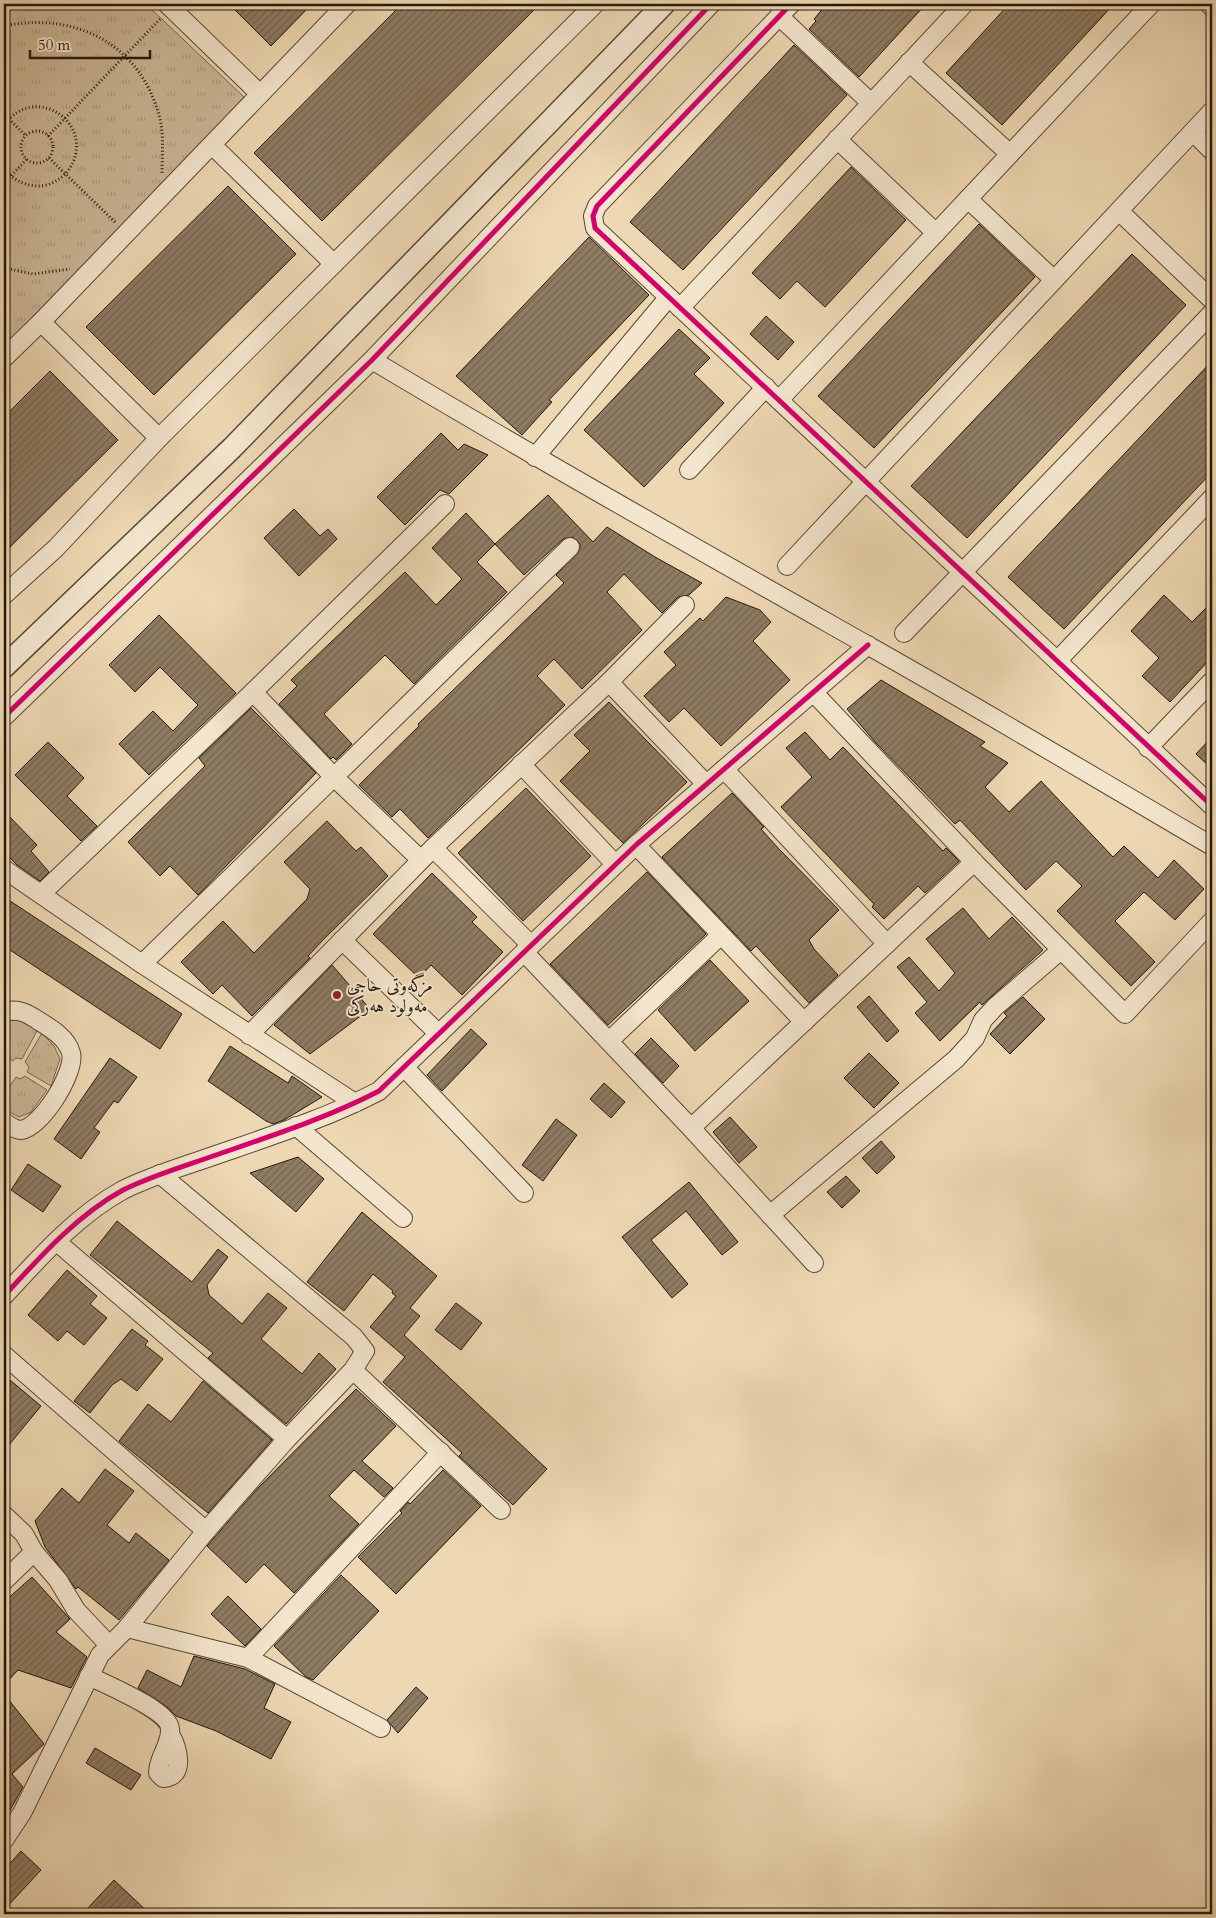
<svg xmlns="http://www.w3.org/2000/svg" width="1216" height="1918" font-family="Cardo,Amiri,serif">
	<defs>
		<pattern id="grass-tufts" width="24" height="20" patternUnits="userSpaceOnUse" patternTransform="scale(1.25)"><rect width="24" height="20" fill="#ccb797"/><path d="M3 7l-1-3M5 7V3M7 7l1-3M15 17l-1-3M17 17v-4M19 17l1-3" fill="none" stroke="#af9d81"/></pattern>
		<pattern id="building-hatch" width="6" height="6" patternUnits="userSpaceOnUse" patternTransform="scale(1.25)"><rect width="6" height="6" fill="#8e7c63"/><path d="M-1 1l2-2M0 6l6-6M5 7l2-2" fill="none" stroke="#746550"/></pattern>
	</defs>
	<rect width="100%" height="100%" fill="#eed8b3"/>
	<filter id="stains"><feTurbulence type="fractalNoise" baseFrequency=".004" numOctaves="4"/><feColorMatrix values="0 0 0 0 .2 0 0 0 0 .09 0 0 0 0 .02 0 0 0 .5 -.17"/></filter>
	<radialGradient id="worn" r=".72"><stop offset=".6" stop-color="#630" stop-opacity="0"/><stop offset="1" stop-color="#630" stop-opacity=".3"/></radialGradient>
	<g fill="url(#grass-tufts)" stroke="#786852">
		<polygon points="15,4 146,4 244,97 4,347 4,15"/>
		<polygon points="12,1020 22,1020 38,1029 22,1059 16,1058 13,1061 4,1055 4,1025"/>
		<polygon points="42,1033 54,1046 60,1059 51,1086 27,1072 29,1067 25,1062"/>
		<polygon points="25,1076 47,1090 31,1112 19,1117 4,1109 4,1095 16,1077 20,1079"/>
	</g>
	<g fill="url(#building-hatch)" stroke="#25180d">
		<polygon points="229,4 312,4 271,46"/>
		<polygon points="402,4 540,4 322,221 254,153"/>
		<polygon points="827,4 926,4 859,77 809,29 816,21 814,19"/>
		<polygon points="1009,4 1114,4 1002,125 946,73"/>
		<polygon points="794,45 847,95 683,270 630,222"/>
		<polygon points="851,167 906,220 825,307 797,281 780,299 752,273"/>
		<polygon points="228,186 296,254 154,395 86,327"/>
		<polygon points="979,224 1035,277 874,448 818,396"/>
		<polygon points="589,237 649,295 549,400 552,402 522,435 456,376"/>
		<polygon points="1132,254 1186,305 967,538 911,486"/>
		<polygon points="766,316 794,342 778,360 750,334"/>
		<polygon points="679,329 710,358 694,374 724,403 644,487 584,430"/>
		<polygon points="1212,361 1212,472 1064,629 1008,577"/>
		<polygon points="50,371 118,440 4,553 4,417"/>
		<polygon points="441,433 458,450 464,444 488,455 449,494 440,490 405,525 377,497"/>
		<polygon points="548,495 593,542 607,527 655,557 702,583 689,595 678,597 662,613 624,574 607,592 642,630 582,689 554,659 537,676 565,705 428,838 400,809 392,817 359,785 419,726 418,724 564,583 556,575 580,549 580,544 573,537 563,539 524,575 495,544"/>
		<polygon points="294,509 320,536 328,529 337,539 299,576 264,538"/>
		<polygon points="466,513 495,544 477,562 507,592 414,684 385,655 324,714 352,744 336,760 333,757 331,759 279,704 297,686 291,680 405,572 436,605 462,579 432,548"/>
		<polygon points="1164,595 1192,622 1212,602 1212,657 1170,702 1142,676 1159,658 1131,631"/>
		<polygon points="726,597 760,610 771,622 753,641 790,680 721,746 684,708 669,722 644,696 676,665 664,652 700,618 703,621"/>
		<polygon points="159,615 236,693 149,775 119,744 153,711 173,731 198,705 160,667 135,692 109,665"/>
		<polygon points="881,680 985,742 980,746 1008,763 985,787 1009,812 1041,781 1113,857 1124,846 1158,878 1174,860 1204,889 1175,920 1144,892 1115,921 1155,962 1131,986 1057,911 1082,886 1056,861 1026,890 960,820 955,824 876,743 847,709"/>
		<polygon points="609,702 687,782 623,843 560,781 590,751 574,735"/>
		<polygon points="251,708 316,773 198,895 170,866 160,876 128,842 205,766 199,758"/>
		<polygon points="805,732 830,760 843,747 943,851 946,848 959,861 925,893 918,886 884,919 872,907 874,904 781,807 812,777 786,748"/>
		<polygon points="1212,737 1212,769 1196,754"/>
		<polygon points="48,742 84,778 67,796 97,826 81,841 15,775"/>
		<polygon points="526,788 591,856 523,921 458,853"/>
		<polygon points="732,793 764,827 761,829 778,848 839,910 809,940 814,949 838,975 809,1003 756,946 751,951 662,857"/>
		<polygon points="4,811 37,845 31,851 49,872 40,881 17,865 4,852"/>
		<polygon points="327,821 356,851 361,847 388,876 324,939 308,956 310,958 252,1016 222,985 213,994 181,962 223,921 254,953 307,899 310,889 284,862"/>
		<polygon points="647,872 706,934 608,1025 550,964"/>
		<polygon points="432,873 477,917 472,922 503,952 462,995 431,965 419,978 373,934"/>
		<polygon points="4,897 182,1014 160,1049 4,946"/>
		<polygon points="963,908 989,939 1012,917 1043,950 982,1005 980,1002 940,1041 915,1013 927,1002 897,967 909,957 939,991 955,973 926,939"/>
		<polygon points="710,960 749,1001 695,1051 658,1010"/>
		<polygon points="332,965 370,1009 310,1054 274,1025"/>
		<polygon points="869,996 899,1031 887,1042 857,1007"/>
		<polygon points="1023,997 1045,1019 1010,1054 990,1034 1007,1016 1004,1013"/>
		<polygon points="471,1029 487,1044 442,1091 427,1075"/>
		<polygon points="651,1038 679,1066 663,1083 635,1054"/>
		<polygon points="230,1046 288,1083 292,1076 322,1097 284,1120 273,1124 266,1121 208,1081"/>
		<polygon points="869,1053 899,1083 874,1108 844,1078"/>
		<polygon points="110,1058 137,1077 118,1103 114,1101 94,1128 100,1132 81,1159 54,1139"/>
		<polygon points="604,1083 625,1102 611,1118 590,1099"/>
		<polygon points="730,1117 757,1147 739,1163 713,1132"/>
		<polygon points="556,1119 577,1135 543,1181 522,1165"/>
		<polygon points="881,1141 895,1157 877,1174 862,1158"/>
		<polygon points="298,1157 324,1179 296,1212 250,1173"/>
		<polygon points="28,1164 61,1186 43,1212 11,1190"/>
		<polygon points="846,1176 860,1191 842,1208 827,1192"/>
		<polygon points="689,1182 738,1242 722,1255 686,1211 651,1240 688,1284 672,1298 622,1237"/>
		<polygon points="362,1212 437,1276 410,1308 420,1316 404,1335 547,1469 513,1505 459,1456 462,1453 383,1382 405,1357 370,1327 396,1296 392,1293 393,1291 373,1274 344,1311 307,1282"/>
		<polygon points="117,1221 192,1282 218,1249 228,1257 207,1285 209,1295 242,1324 268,1293 287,1308 261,1339 302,1374 319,1353 336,1369 286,1424 208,1358 213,1353 90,1255"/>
		<polygon points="67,1270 97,1296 90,1304 107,1318 84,1345 67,1331 58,1341 28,1315"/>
		<polygon points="456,1303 482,1323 461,1350 435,1330"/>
		<polygon points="132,1329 148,1341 145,1345 163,1359 137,1391 121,1379 112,1385 90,1413 74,1401"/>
		<polygon points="4,1375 41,1406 4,1451"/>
		<polygon points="203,1381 272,1440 208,1513 119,1441 148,1404 171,1422"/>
		<polygon points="356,1389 396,1426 362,1461 393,1488 384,1497 354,1470 329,1496 359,1524 294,1593 264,1564 246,1583 207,1546 259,1487"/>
		<polygon points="105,1469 134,1491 107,1525 129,1543 136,1533 169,1560 119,1620 78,1587 76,1589 45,1547 35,1521 62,1488 79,1503"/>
		<polygon points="443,1470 481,1506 396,1594 358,1557 402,1513 400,1511 408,1502 410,1504"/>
		<polygon points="341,1575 379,1611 313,1680 306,1677 274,1646"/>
		<polygon points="32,1577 70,1619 56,1632 87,1657 71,1688 18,1670 4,1685 4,1602"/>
		<polygon points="228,1596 261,1629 245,1646 211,1614"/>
		<polygon points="194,1656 245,1669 275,1684 264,1708 291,1722 271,1759 216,1731 176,1716 166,1706 138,1688 147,1670 181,1687"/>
		<polygon points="416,1687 428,1698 398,1733 387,1720"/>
		<polygon points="4,1694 44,1744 12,1774 23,1787 4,1821"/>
		<polygon points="95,1748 141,1775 131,1790 86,1763"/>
		<polygon points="21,1851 41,1870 4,1910 4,1870"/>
		<polygon points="114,1880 150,1914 95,1914 88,1908"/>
	</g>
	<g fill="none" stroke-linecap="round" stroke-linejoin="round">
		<g stroke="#574836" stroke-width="20">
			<g id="minor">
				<polyline points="167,4 260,94"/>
				<polyline points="791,4 597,206 593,216 595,228 1212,806"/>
				<polyline points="1209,4 1212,7"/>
				<polyline points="779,16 871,103"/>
				<polyline points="909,62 1010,154"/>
				<polyline points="1193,132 1212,151"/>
				<polyline points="837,139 936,233"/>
				<polyline points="212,145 334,264"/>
				<polyline points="968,199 1054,280"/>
				<polyline points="1119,211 1212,300"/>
				<polyline points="680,308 964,4"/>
				<polyline points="41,322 159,438"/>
				<polyline points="4,358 41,322 347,4"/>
				<path d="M372,360C536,458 701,551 867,645C983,710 1097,779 1212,846"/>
				<polyline points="779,400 1151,4"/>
				<polyline points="535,457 668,298"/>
				<polyline points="689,470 766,387"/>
				<polyline points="787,566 1212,111"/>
				<polyline points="4,595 56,548 159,438 595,4"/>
				<polyline points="904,633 1212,313"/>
				<polyline points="1057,661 1212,498"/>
				<polyline points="609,682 706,784"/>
				<polyline points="253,692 333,776 421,860"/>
				<polyline points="813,692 974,862 1125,1014 1212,921"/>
				<polyline points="4,717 372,360 711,4"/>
				<polyline points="1148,748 1212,681"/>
				<polyline points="521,764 615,864"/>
				<polyline points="724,769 887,944"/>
				<polyline points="636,845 804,1022"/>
				<polyline points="433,848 531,945"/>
				<polyline points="4,869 142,964 355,1103"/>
				<polyline points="42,893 253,692 445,504"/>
				<polyline points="342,940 439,1034"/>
				<polyline points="524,952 691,1128 814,1263"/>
				<polyline points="142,964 570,547"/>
				<path d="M4,1012C18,1008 27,1013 39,1021C52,1029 67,1038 71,1053C76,1072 41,1128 21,1130C14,1130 9,1125 4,1122"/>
				<polyline points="249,1035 433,848 609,682 685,605"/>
				<polyline points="609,1041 721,935"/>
				<polyline points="404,1067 524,1193"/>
				<polyline points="296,1126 403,1218"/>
				<polyline points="691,1128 974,862"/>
				<polyline points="770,1215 956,1059 975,1038 983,1020 995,1007 1061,950"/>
				<polyline points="57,1242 287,1439"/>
				<path d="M4,1296C39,1258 77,1215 123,1190C153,1175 185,1166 216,1155C271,1136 327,1118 379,1091L636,845L868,645"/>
				<polyline points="4,1355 206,1531"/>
				<polyline points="353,1370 501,1510"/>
				<polyline points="4,1515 24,1534 34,1552 58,1580 76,1610 109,1645"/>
				<polyline points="4,1581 34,1552"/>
				<polyline points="127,1628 248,1658 381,1728"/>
				<polyline points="248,1658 441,1452"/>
				<path d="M89,1676C105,1684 170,1711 170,1729C171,1745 158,1757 158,1773L163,1778C187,1777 177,1746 170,1734"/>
				<polyline points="4,1840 22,1813 100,1655 127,1628 206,1531 287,1439 353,1370 365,1351 354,1337 160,1174"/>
			</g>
		</g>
		<g stroke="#574836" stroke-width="24">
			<polyline id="tertiary" points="4,667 232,448 664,4"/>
		</g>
		<g stroke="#25180d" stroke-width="3" stroke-dasharray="1 2.5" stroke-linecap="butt">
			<path d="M4,26C76,11 142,45 160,119C164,137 162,155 162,173"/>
			<polyline points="4,114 26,136"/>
			<path d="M4,126C34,80 100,125 68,171C62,179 49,186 39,186C25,186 10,179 4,167"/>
			<circle cx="37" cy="147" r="16"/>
			<polyline points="48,136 160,19"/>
			<polyline points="49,158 116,223"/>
			<polyline points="4,183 27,159"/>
			<polyline points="4,268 33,274 70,269"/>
		</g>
		<use href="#minor" stroke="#f4e6ce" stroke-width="18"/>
		<use href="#tertiary" stroke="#f4e6ce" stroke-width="21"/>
		<g stroke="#f4e6ce" stroke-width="8">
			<g id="cycleway">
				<polyline points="791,4 597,206 593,216 595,228 1212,806"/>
				<polyline points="4,717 372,360 711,4"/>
				<path d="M4,1296C39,1258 77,1215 123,1190C153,1175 185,1166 216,1155C271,1136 327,1118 379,1091L636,845L868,645"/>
			</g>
		</g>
		<use href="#cycleway" stroke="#d6006c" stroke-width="5"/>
	</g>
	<circle fill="#8f2418" stroke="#f4e6ce" stroke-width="2" cx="337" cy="995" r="5"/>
	<g text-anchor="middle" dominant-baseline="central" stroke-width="4" stroke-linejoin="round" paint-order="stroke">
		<g font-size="18" fill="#25180d" stroke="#f4e6ce" text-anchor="start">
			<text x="347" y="985">مزگەوتی حاجی<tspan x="347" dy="21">مەولود هەرکی</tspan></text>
		</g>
	</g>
	<rect width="1216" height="1918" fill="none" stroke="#eed8b3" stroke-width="20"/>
	<rect x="5" y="5" width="1206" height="1908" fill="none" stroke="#25180d" stroke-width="2.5"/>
	<rect x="10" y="10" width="1196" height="1898" fill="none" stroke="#25180d"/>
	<path d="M30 50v8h120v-8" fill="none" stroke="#25180d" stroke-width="2.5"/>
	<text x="38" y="50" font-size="15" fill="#25180d" stroke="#f4e6ce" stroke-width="4" paint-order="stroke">50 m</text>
	<rect width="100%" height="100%" filter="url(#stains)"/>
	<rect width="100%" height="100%" fill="url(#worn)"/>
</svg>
